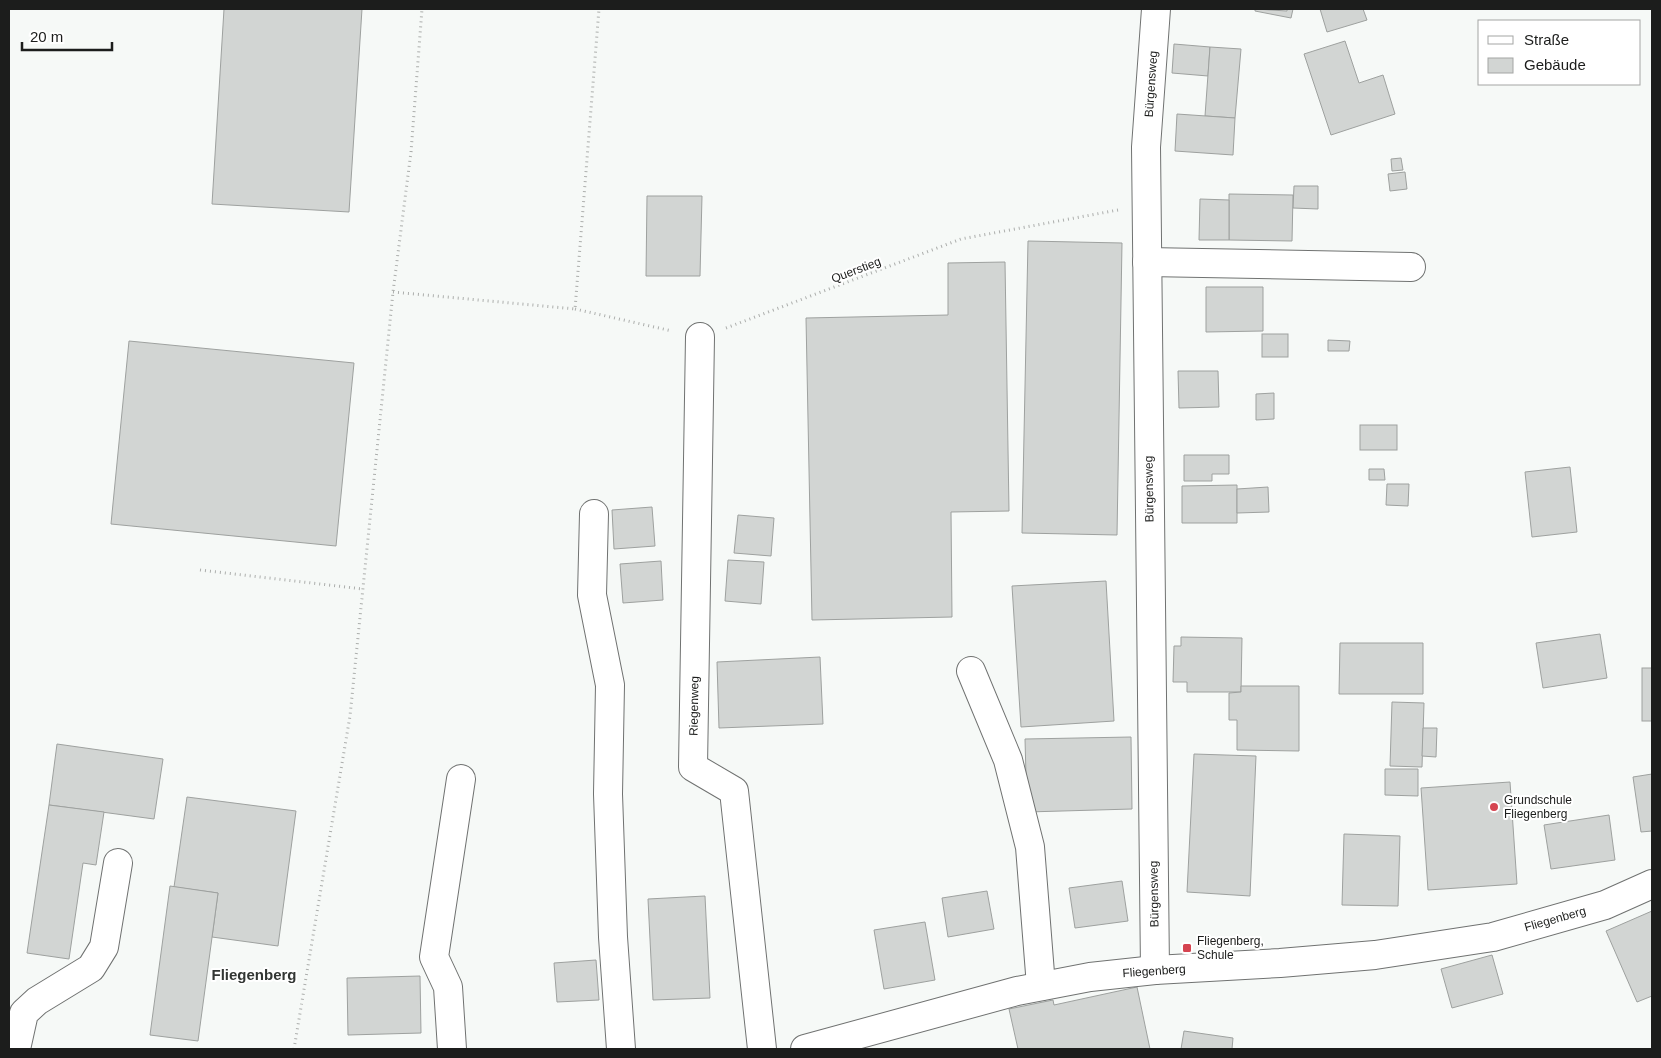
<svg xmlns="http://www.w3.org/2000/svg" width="1661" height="1058" font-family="Arial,sans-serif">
	<rect width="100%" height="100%" fill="#f6f9f7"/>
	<g fill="#d2d5d3" stroke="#9ea19f">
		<polygon points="224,9 362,9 349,212 212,204"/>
		<polygon points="1255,9 1287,11 1287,9 1293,9 1291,18 1255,11"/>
		<polygon points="1320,9 1363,9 1367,20 1327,32"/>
		<polygon points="1345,41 1359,83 1383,75 1395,114 1331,135 1304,54"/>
		<polygon points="1174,44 1210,47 1208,76 1172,73"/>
		<polygon points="1210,47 1241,49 1235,118 1205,116"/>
		<polygon points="1177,114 1235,118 1233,155 1175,151"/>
		<polygon points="1401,158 1403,170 1392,171 1391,159"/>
		<polygon points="1405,172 1407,189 1390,191 1388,174"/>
		<polygon points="1294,186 1318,186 1318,209 1293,208"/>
		<polygon points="1229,194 1293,195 1292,241 1229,240"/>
		<polygon points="647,196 702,196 700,276 646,276"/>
		<polygon points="1200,199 1229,200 1229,240 1199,240"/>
		<polygon points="1028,241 1122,243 1117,535 1022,533"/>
		<polygon points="1005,262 1009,511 951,512 952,617 812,620 806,318 948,315 948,263"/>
		<polygon points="1206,287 1263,287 1263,331 1206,332"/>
		<rect x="1262" y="334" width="26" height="23"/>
		<polygon points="1328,340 1350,341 1349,351 1328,351"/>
		<polygon points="129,341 354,363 336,546 111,524"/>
		<polygon points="1178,371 1218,371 1219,407 1179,408"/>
		<polygon points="1274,393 1274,419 1256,420 1256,394"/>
		<rect x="1360" y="425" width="37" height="25"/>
		<polygon points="1184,455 1229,455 1229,474 1212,474 1212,481 1184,481"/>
		<polygon points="1570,467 1577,532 1532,537 1525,472"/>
		<polygon points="1369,469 1384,469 1385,480 1369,480"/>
		<polygon points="1387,484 1409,484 1408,506 1386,505"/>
		<polygon points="1237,485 1237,523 1182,523 1182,486"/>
		<polygon points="1268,487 1269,512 1237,513 1237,489"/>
		<polygon points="652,507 655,546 614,549 612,510"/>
		<polygon points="738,515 774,518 771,556 734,553"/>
		<polygon points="728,560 764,562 761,604 725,601"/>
		<polygon points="661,561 663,600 623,603 620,564"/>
		<polygon points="1106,581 1114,721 1021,727 1012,586"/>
		<polygon points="1600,634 1607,678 1543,688 1536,643"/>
		<polygon points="1181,637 1242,638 1241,692 1187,692 1187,682 1173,682 1174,646 1181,646"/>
		<polygon points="1340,643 1423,643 1423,694 1339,694"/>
		<polygon points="820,657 823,724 719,728 717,662"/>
		<rect x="1642" y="668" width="10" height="53"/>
		<polygon points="1241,686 1299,686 1299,751 1237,750 1237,720 1229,720 1229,693 1241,692"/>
		<polygon points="1392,702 1424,703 1422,767 1390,766"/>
		<polygon points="1423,728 1437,728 1436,757 1422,756"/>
		<polygon points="1131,737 1132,809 1027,812 1025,739"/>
		<polygon points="57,744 163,759 154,819 49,805"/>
		<polygon points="1194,754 1256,756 1250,896 1187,892"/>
		<polygon points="1385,769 1418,769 1418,796 1385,795"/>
		<polygon points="1652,774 1652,831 1641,832 1633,777"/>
		<polygon points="1510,782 1517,884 1428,890 1421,788"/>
		<polygon points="187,797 296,811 278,946 212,937 218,893 174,887"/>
		<polygon points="49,805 104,812 96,865 83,863 69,959 27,953"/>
		<polygon points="1609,815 1615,860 1551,869 1544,825"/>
		<polygon points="1344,834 1400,836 1398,906 1342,905"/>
		<polygon points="1122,881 1128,921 1075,928 1069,888"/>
		<polygon points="170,886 218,893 198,1041 150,1035"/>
		<polygon points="987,891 994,929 948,937 942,898"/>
		<polygon points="705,896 710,998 653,1000 648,899"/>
		<polygon points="1652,911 1652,996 1637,1002 1606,931"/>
		<polygon points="925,922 935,980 884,989 874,930"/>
		<polygon points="1492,955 1503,994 1452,1008 1441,969"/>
		<polygon points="596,960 599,1000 557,1002 554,963"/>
		<polygon points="420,976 421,1033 348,1035 347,978"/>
		<polygon points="1137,987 1150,1049 1018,1049 1009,1009 1053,1000 1054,1005"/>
		<polygon points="1184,1031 1233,1038 1232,1049 1181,1049"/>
	</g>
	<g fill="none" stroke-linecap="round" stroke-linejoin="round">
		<g stroke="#707271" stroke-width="30">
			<g id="minor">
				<polyline points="1147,262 1411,267"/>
				<polyline points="700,337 693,767 734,791 762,1049"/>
				<polyline points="594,514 592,595 610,685 608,794 613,937 621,1049"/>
				<polyline points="971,671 1008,760 1030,847 1041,986"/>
				<polyline points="1155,970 1146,147 1156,9"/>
				<polyline points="16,1049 24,1013 37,1001 91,968 104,947 118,863"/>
				<polyline points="452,1049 448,987 434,957 461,779"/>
				<polyline points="805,1049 1017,991 1090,977 1155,970 1280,963 1375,955 1493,937 1605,905 1652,884"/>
			</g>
		</g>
		<g stroke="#acaeac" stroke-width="3" stroke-dasharray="1 4" stroke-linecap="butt">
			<polyline points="393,292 575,309 599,9"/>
			<polyline points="575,309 672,331"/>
			<polyline points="726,328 961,239 1118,210"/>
			<polyline points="200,570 363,589"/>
			<polyline points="294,1049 350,716 393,292 411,152 422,9"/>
		</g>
		<use href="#minor" stroke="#fff" stroke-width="28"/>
	</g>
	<g fill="#d54450" stroke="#fff" stroke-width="2">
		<circle cx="1494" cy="807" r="5"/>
		<rect x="1182" y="943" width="10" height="10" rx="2.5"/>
	</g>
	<g text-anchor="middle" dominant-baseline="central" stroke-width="4" stroke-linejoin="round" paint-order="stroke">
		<g font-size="12" fill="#1c1d1c" stroke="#fff">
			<text transform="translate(1151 84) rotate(-86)">Bürgensweg</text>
			<text transform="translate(856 270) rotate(-21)">Querstieg</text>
			<text transform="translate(1149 489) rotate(-91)">Bürgensweg</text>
			<text transform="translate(694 706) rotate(-89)">Riegenweg</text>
			<text transform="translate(1154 894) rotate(-91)">Bürgensweg</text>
			<text transform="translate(1555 919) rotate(-16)">Fliegenberg</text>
			<text transform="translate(1154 971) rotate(-4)">Fliegenberg</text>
		</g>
		<g font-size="12" fill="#1c1d1c" stroke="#fff" text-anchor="start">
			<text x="1504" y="800">Grundschule<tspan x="1504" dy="14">Fliegenberg</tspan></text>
			<text x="1197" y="941">Fliegenberg,<tspan x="1197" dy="14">Schule</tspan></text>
		</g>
		<g font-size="15" font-weight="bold" fill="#333634" stroke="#fff">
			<text x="254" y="974">Fliegenberg</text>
		</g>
	</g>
	<rect width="1661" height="1058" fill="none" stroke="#1c1d1c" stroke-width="20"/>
	<rect x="1478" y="20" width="162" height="65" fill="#ffffff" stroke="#a4a5a4"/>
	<rect x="1488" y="36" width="25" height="8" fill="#ffffff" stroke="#a4a5a4"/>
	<text x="1524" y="45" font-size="15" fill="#1c1d1c">Straße</text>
	<rect x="1488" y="58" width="25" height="15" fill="#d2d5d3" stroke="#a4a5a4"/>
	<text x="1524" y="70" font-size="15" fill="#1c1d1c">Gebäude</text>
	<path d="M22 42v8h90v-8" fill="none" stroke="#1c1d1c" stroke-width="2.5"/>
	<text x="30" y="42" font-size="15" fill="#1c1d1c" stroke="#ffffff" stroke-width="4" paint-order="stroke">20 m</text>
</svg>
